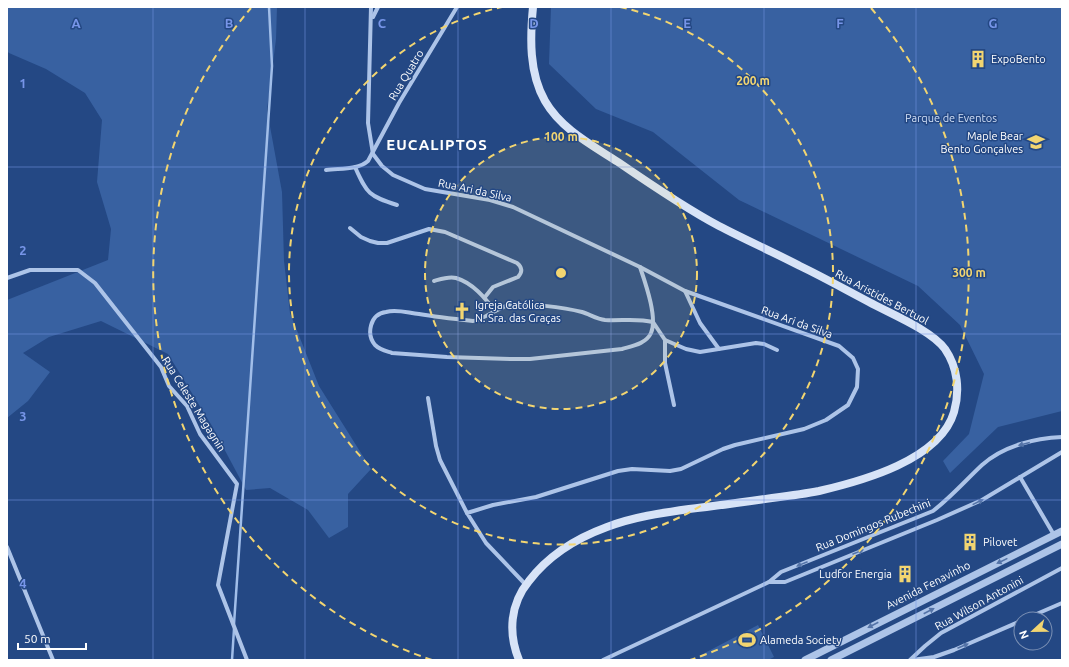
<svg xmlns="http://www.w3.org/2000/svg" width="1069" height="667" font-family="Ubuntu,sans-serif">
	<rect width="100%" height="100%" fill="#244884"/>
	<g fill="#3861a1">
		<polygon points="7,7 277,7 276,39 267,110 282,192 284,261 290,313 319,386 371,469 348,494 348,527 329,538 308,510 270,488 246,490 212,426 168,354 101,321 49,337 23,353 50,372 28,401 7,418 7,300 108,260 111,229 97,182 102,120 85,93 46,69 9,53 7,51"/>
		<polygon points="551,7 1062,7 1062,411 998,427 950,473 943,461 969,434 984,374 960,325 918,286 739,200 653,132 596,109 549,64"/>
		<polygon points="758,625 774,657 768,660 701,660 699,656"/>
	</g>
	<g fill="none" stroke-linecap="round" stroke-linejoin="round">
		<g stroke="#a1bee9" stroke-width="2.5">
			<polyline points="234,624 272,66 269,7"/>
			<polyline points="232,660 234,629"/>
		</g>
		<g stroke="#adc4e8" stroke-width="4">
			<polyline points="371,7 368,123 373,154 382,166 393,175 425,189 490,200 513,207 640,267 685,291 839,346 853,358 858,369 857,387 848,405 826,420 804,429 735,445 723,449 681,469 670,471 632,469 618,471 536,497 493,505 467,513 486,543 526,585"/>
			<polyline points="373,17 378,7"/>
			<path d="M355,167C367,194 369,196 397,205"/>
			<path d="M326,170C339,168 358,170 368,161L399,103L457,7"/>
			<path d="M350,228L361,237L370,241L378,243H387L429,229L445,232L517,263C522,267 523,272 518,277L493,287L485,297"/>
			<path d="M640,267C645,282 658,318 651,333C646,344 632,346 622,349L530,359H512L447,357L392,353C386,351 380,350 375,345C366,334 370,314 386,312C397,309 408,313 419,314C437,317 455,319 473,321C481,321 499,307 509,305C524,302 566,308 582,312C589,314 597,319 605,320C621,321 637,318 653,322L665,340V363L674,405"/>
			<polyline points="7,278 30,270 78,270 95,283 161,367 169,386 187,406 200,434 237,484 218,585 247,660"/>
			<path d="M434,281C441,279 449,276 456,278C473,283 485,298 495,311"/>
			<polyline points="685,291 700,323 719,349"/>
			<polyline points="665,340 686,349 700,352 756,343 764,344 777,350"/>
			<polyline points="428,398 436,446 440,460 467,513"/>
			<polyline points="1020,477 1054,535"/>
			<polyline points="7,547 53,660"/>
			<polyline points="769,582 785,582 937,520 982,500 1062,452"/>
			<polyline points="1025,619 1062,603"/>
			<path d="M603,660L769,582L781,572L933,511C951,497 966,480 982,465C1003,446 1035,438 1062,437"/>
			<polyline points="910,660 925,646 941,633 1062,568"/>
			<polyline points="912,660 934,657 954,650 1021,621"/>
		</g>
		<g stroke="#adc4e8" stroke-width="7">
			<polyline points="805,660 1062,531"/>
			<polyline points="831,660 1062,544"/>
		</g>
		<path stroke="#d7e3f7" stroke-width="8" d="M519,660C508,633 510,604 529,581C548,556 577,538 607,527C633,517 661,513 689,509C716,506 744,502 772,498C788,496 804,494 819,491C862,481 940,460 954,412C960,391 958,368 945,349C931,330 891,314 869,302C846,290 823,277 800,266C773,252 746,240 719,226C685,208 650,184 618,162C592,145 561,129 545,101C529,73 530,38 533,7"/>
	</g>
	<defs><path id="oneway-solid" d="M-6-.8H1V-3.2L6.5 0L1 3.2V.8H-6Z"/></defs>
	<g fill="#5473a7">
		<use href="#oneway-solid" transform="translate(1024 444) rotate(166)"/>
		<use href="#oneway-solid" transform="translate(978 502) rotate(-26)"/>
		<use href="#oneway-solid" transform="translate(858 552) rotate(-22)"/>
		<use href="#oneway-solid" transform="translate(1002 561) rotate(154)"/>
		<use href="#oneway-solid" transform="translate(802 564) rotate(158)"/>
		<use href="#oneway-solid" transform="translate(929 611) rotate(-27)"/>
		<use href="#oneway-solid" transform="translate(873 625) rotate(153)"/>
		<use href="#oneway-solid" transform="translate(963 646) rotate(-23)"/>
	</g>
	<path fill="none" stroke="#7795e8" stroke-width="1" stroke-opacity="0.55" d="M153,7V660M305,7V660M458,7V660M611,7V660M764,7V660M916,7V660M7,167H1062M7,334H1062M7,500H1062"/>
	<circle cx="561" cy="273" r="136" fill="#f2d571" fill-opacity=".12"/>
	<g fill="none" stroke="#f2d571" stroke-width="2" stroke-dasharray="7 5">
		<circle cx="561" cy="273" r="136"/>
		<path d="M620 7A272 272 0 1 1 502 7"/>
		<path d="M432 660A408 408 0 0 1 251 8M871 8A408 408 0 0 1 690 660"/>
	</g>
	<defs>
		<g id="building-bare" transform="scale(1.38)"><path d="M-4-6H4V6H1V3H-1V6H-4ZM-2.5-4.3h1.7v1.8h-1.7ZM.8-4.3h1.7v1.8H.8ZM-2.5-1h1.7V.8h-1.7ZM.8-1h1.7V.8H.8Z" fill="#f2d571" stroke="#244884" stroke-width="2.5" paint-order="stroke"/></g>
		<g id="school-bare" transform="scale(1.38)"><path d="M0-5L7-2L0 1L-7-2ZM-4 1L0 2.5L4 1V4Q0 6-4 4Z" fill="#f2d571" stroke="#244884" stroke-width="2.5" paint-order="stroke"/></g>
		<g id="church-bare" transform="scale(1.38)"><path d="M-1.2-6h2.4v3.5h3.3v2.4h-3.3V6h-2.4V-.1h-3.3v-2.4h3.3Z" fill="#f2d571" stroke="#244884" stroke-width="2.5" paint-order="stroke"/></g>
		<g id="stadium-bare" transform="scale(1.38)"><path d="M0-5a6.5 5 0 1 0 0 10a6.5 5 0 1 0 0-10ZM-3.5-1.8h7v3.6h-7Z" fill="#f2d571" stroke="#244884" stroke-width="2.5" paint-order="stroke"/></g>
	</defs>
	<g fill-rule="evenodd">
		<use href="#building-bare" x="978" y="59"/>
		<use href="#school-bare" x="1036" y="142"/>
		<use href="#church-bare" x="462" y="311"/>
		<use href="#building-bare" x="970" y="542"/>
		<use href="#building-bare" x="905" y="574"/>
		<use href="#stadium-bare" x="747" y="640"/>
	</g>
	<g text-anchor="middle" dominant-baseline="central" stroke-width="3" stroke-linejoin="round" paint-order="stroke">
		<g font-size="11" fill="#fff" stroke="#244884" text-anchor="start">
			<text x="991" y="59">ExpoBento</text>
			<text x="1023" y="136" text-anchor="end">Maple Bear<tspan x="1023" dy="13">Bento Gonçalves</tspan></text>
			<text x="475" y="305">Igreja Católica<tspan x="475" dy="13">N. Sra. das Graças</tspan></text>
			<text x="983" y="542">Pilovet</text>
			<text x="892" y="574" text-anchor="end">Ludfor Energia</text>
			<text x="760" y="640">Alameda Society</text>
		</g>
		<g font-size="11" fill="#fff" stroke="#244884">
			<text transform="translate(406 75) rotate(-59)">Rua Quatro</text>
			<text transform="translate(475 190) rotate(12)">Rua Ari da Silva</text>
			<text transform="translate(882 297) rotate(28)">Rua Aristides Bertuol</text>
			<text transform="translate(797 322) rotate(20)">Rua Ari da Silva</text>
			<text transform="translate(194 404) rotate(58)">Rua Celeste Magagnin</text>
			<text transform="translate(873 525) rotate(-22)">Rua Domingos Rubechini</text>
			<text transform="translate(928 585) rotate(-27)">Avenida Fenavinho</text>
			<text transform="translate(979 603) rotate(-29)">Rua Wilson Antonini</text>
		</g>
		<g font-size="11" fill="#d1dff6" stroke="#244884">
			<text x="951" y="118">Parque de Eventos</text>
		</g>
		<g font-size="15" font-weight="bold" letter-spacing="1" fill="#fff" stroke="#244884">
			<text x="437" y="144">EUCALIPTOS</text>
		</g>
	</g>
	<g font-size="13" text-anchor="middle" font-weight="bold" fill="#7795e8" stroke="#244884" stroke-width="3" stroke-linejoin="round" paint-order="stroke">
		<text x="76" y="28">A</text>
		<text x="229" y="28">B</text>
		<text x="382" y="28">C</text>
		<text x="534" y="28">D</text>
		<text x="687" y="28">E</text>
		<text x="840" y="28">F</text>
		<text x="993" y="28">G</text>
		<text x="23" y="88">1</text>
		<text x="23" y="255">2</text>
		<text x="23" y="421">3</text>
		<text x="23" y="588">4</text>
	</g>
	<circle cx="561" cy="273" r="6" fill="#f2d571" stroke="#244884" stroke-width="2"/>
	<g font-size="12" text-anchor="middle" font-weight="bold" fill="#f2d571" stroke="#244884" stroke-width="3" stroke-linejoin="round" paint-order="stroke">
		<text x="753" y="85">200 m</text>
		<text x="561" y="141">100 m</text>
		<text x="969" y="277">300 m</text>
	</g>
	<rect width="1069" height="667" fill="none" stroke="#ffffff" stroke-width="16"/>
	<g transform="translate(1033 631) rotate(248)"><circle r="19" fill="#244884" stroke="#7c91b5"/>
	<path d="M0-3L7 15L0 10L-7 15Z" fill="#f2d571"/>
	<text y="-6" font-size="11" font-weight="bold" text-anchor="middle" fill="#ffffff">N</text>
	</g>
	<path d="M18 643v6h68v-6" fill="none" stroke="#ffffff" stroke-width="2"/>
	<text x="24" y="643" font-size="12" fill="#ffffff" stroke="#244884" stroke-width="3" paint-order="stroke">50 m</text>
</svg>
